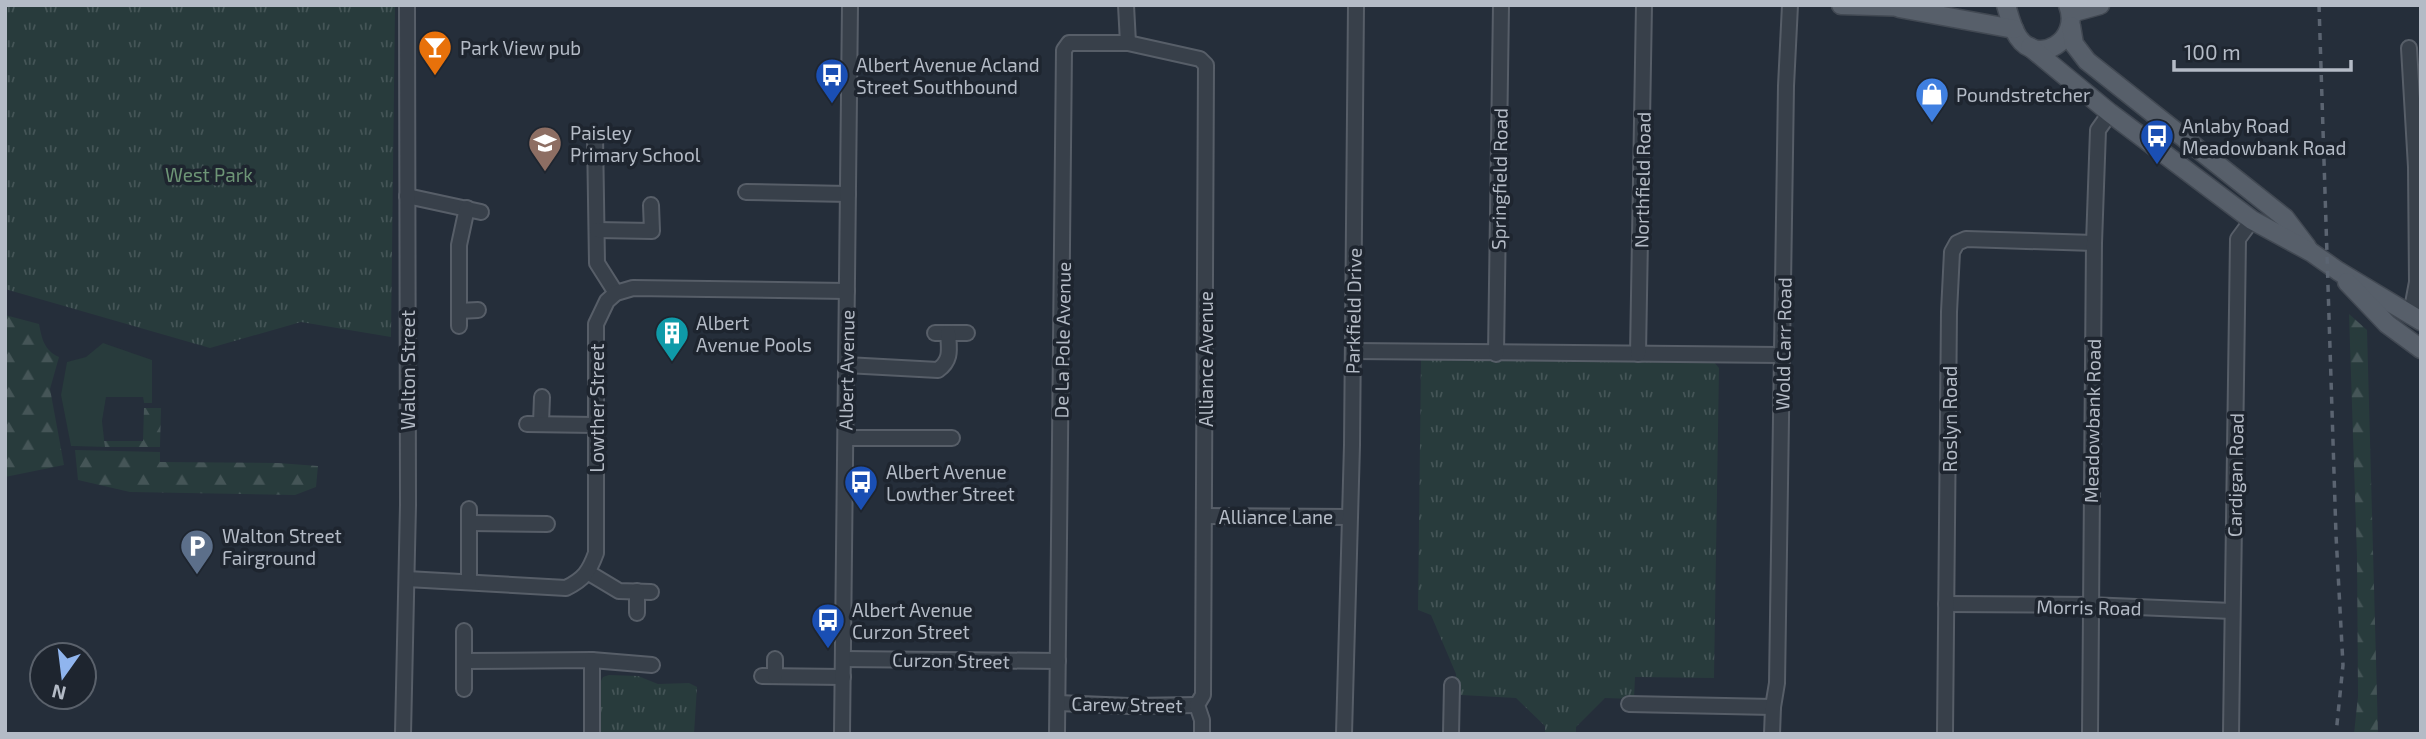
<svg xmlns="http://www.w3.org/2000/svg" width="2426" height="739" font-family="'Exo 2',sans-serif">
	<defs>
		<pattern id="forest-firs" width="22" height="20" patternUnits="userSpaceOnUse" patternTransform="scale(1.75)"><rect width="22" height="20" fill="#283b3c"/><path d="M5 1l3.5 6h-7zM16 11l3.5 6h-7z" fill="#455557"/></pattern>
		<pattern id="park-tufts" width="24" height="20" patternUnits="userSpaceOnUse" patternTransform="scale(1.75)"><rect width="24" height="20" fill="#283b3c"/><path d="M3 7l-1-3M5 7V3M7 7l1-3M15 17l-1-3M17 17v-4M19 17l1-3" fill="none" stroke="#455557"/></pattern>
	</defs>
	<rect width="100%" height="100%" fill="#252e3a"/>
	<polygon fill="#283b3c" points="103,343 152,360 152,403 144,403 143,397 106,397 102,421 105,447 71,446 61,395 67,362 86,357"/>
	<g fill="url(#forest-firs)">
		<polygon points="2349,314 2367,330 2378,734 2354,734 2358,696 2357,557"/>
		<path d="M5,315L39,324C42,339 44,350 59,357L50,389L64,465L5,477Z"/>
		<polygon points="144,408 161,408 160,447 105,447 104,441 143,441"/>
		<polygon points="75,450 160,452 160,462 278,463 318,466 316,487 295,495 130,492 78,480"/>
	</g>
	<g fill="url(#park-tufts)">
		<polygon points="5,5 395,5 391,337 301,322 210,348 5,289"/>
		<polygon points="1421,358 1713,361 1719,368 1714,678 1635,677 1634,699 1605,698 1576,727 1576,734 1545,734 1545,726 1516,698 1461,695 1456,689 1456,674 1431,615 1418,610"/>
		<polygon points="609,675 638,676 658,684 689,683 697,687 694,734 600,734 601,681 603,677"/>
	</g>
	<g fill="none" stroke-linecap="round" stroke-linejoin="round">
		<g stroke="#575e68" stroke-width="18">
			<g id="minor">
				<polyline points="1126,5 1128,43"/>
				<polyline points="2409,48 2416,167 2417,282 2411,314"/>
				<polyline points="595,135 597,263 616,293"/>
				<polyline points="746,192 848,194"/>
				<polyline points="407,196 481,212"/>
				<polyline points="597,230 652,231 651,205"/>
				<polyline points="459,311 478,310"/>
				<polyline points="459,326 459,245 467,208"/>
				<polyline points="935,333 967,333"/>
				<polyline points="1353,351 1784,355"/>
				<polyline points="1496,354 1501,5"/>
				<polyline points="1638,354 1644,5"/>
				<path d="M846,365L938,370C952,360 949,349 948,333"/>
				<polyline points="541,423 542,397"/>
				<polyline points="527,424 595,425"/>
				<polyline points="846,438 952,438"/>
				<polyline points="1204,516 1349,517"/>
				<polyline points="470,523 547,524"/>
				<polyline points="589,573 619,591 651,592"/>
				<path d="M407,579L566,588C584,579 589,572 596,553V324L607,301L616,293L633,288L847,291"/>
				<polyline points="469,582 469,509"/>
				<polyline points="637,591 637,613"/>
				<polyline points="1946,604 2089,605 2232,611"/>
				<polyline points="843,659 1058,661"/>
				<polyline points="464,661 592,660 652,665"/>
				<polyline points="762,676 843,677"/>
				<polyline points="775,676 775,659"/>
				<polyline points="464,689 464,631"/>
				<polyline points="1058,703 1129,706 1197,705"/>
				<polyline points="1629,704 1773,707"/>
				<polyline points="403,734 408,505 407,5"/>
				<polyline points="592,734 592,660"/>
				<polyline points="842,734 850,5"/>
				<polyline points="1057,734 1064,50 1069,43 1128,43 1200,59 1206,65 1203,695 1197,705 1202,720 1202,734"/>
				<polyline points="1344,734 1352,445 1356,5"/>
				<polyline points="1451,734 1452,685"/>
				<polyline points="1772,734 1773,707 1777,683 1786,86 1790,5"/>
				<polyline points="1945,734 1949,312 1952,252 1957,243 1966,239 2094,243"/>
				<polyline points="2090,734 2094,243 2098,130 2110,113"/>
				<polyline points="2231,734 2238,239 2252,220"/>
			</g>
		</g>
		<g stroke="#424953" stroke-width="21">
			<g id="major">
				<polyline points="1841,5 1911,7"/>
				<path d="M2006,5C2009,15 2012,28 2018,37C2038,67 2082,40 2068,5"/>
				<polyline points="1899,8 2014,29"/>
				<polyline points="2071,13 2100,5"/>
				<polyline points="2071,26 2074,44 2087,61 2285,218 2307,247"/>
				<polyline points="2030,47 2110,113 2252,220 2311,252 2338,271 2421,321"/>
				<polyline points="2347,282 2387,324 2421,349"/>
			</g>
		</g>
		<use href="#minor" stroke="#38404a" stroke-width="14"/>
		<use href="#major" stroke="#575f6a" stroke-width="18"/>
		<polyline stroke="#5b6471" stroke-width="3.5" stroke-dasharray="7 7" stroke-linecap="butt" points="2319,5 2336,535 2343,665 2336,734"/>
	</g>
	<defs>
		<g id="bar-pin" transform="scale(1.75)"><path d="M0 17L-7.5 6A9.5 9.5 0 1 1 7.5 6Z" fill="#e8710a" stroke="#1e252f"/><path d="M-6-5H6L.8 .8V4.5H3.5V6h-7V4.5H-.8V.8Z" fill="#fff"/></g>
		<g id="bus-pin" transform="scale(1.75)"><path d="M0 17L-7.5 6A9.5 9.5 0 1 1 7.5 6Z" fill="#1a4fb4" stroke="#1e252f"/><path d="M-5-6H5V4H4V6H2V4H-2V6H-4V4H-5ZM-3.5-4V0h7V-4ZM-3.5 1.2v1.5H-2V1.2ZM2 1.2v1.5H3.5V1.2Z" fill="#fff"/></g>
		<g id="shop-pin" transform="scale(1.75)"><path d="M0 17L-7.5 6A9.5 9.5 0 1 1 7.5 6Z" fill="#3f7fe0" stroke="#1e252f"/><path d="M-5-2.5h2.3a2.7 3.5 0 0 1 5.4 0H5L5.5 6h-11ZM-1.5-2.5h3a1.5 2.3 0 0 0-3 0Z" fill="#fff"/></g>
		<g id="school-pin" transform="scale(1.75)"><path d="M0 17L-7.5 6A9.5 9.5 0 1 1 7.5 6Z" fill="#8d6e63" stroke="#1e252f"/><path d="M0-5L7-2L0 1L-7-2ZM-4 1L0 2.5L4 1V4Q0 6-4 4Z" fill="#fff"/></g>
		<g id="building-pin" transform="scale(1.75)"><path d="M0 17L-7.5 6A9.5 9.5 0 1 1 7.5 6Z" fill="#0f9aa8" stroke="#1e252f"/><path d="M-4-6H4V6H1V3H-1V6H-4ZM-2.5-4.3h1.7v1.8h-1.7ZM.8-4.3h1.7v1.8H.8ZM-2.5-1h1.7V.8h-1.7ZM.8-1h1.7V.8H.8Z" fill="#fff"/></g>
		<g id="parking-pin" transform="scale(1.75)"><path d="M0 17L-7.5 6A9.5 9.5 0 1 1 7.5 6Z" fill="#5c6f8a" stroke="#1e252f"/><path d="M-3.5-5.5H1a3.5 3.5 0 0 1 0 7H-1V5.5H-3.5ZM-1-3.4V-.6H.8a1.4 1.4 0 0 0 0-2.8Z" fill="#fff"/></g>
	</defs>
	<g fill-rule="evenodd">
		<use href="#bar-pin" x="435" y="47"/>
		<use href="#bus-pin" x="832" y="75"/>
		<use href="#shop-pin" x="1932" y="94"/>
		<use href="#bus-pin" x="2157" y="136"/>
		<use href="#school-pin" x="545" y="143"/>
		<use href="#building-pin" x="672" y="333"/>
		<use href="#bus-pin" x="861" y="482"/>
		<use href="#parking-pin" x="197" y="546"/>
		<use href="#bus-pin" x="828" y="620"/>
	</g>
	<g text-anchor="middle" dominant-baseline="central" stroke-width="7" stroke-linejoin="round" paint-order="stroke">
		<g font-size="19" fill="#b4bbc6" stroke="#1e252f" text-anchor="start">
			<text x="460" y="47">Park View pub</text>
			<text x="856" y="64">Albert Avenue Acland<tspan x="856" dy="22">Street Southbound</tspan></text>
			<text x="1956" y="94">Poundstretcher</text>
			<text x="2182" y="125">Anlaby Road<tspan x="2182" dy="22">Meadowbank Road</tspan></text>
			<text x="570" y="132">Paisley<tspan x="570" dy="22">Primary School</tspan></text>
			<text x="696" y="322">Albert<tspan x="696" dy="22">Avenue Pools</tspan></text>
			<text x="886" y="471">Albert Avenue<tspan x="886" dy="22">Lowther Street</tspan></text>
			<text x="222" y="535">Walton Street<tspan x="222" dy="22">Fairground</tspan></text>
			<text x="852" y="609">Albert Avenue<tspan x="852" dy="22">Curzon Street</tspan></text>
		</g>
		<g font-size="19" fill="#6d9576" stroke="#1e252f">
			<text x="209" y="174">West Park</text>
		</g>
		<g font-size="19" fill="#b4bbc6" stroke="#1e252f">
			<text transform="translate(1499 179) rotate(-89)">Springfield Road</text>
			<text transform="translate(1642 180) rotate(-89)">Northfield Road</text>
			<text transform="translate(1353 311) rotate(-89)">Parkfield Drive</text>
			<text transform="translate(1062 340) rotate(-89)">De La Pole Avenue</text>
			<text transform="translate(1783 344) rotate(-89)">Wold Carr Road</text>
			<text transform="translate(1205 359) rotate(-90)">Alliance Avenue</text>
			<text transform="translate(407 370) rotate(-90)">Walton Street</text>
			<text transform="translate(846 370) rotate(-89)">Albert Avenue</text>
			<text transform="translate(596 408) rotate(-90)">Lowther Street</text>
			<text transform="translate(1949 419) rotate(-90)">Roslyn Road</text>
			<text transform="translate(2092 421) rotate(-89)">Meadowbank Road</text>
			<text transform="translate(2235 475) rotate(-89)">Cardigan Road</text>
			<text x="1276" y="516">Alliance Lane</text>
			<text transform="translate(2089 607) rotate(1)">Morris Road</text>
			<text transform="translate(951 660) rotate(1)">Curzon Street</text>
			<text transform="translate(1127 704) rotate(1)">Carew Street</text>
		</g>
	</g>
	<rect width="2426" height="739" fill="none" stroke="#b4bbc6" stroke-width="14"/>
	<g transform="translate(63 676) rotate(194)"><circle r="33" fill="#1e252f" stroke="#5a616b" stroke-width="2"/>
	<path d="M0-5L12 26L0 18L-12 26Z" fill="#90b5ee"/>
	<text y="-10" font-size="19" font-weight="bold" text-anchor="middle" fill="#b4bbc6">N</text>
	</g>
	<path d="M2174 60v10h177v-10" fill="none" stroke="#b4bbc6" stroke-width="3.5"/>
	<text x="2184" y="60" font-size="21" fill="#b4bbc6" stroke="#1e252f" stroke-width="5" paint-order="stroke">100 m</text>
</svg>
